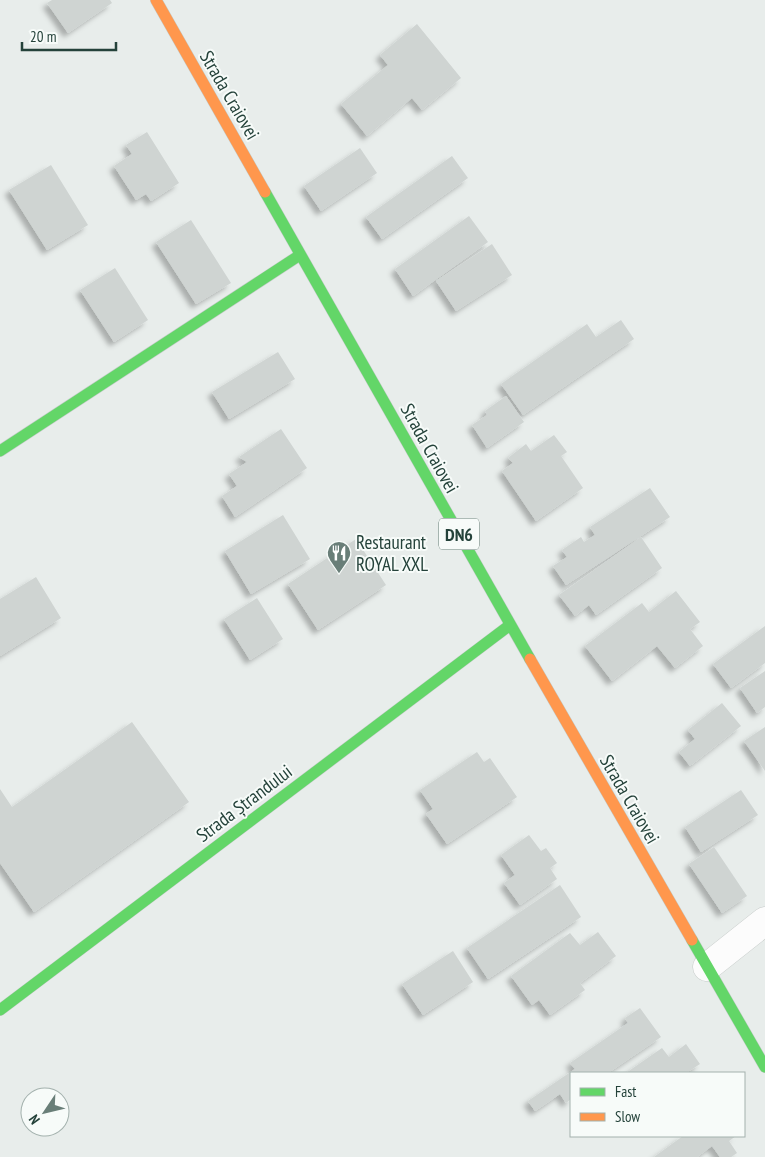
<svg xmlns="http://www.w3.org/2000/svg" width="765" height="1157" font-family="'PT Sans Narrow',sans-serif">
	<defs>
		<filter id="shadow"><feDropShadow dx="-4.5" dy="4.5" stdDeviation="2.5" flood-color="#0004"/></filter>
	</defs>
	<rect width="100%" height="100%" fill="#e8edeb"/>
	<g fill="#cfd4d2" filter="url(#shadow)">
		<polygon points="52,0 110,0 112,3 68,33 47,3"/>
		<polygon points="417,24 461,78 422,110 412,98 367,136 341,104 388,65 380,55"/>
		<polygon points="147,132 179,183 151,201 146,194 136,200 114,166 132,154 126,145"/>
		<polygon points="360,148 377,173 321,211 304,186"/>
		<polygon points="452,156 468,178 382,239 366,217"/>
		<polygon points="51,165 88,225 47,250 9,190"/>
		<polygon points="469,216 488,242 413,296 395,269"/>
		<polygon points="191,220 231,283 196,304 156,242"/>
		<polygon points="492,244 512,275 456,311 436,281"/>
		<polygon points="115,268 148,320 114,342 80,290"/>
		<polygon points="621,320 634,339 523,415 501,384 587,324 596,337"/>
		<polygon points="278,352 295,379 229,419 212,392"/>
		<polygon points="506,396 524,422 487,448 472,425 487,415 485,411"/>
		<polygon points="281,429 307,468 235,517 222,496 237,486 229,474 247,462 239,457"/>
		<polygon points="554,435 567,452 561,456 583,488 536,521 502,471 513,463 508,458 526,444 531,451"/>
		<polygon points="650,488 670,517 566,585 553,566 567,557 562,550 581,537 584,542 595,535 590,527"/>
		<polygon points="283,515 310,559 251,594 225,551"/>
		<polygon points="641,537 662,568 596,615 589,605 575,616 559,595"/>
		<polygon points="356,539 386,585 318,630 288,584"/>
		<polygon points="36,577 61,618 0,656 0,599"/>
		<polygon points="676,591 700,622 690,629 703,646 675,668 657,646 612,681 585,646 642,603 649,612"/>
		<polygon points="257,598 283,639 250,660 224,619"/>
		<polygon points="765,626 765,663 731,688 713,664"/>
		<polygon points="765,671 765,707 757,713 740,688"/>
		<polygon points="722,703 741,726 690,766 679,752 695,739 688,730"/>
		<polygon points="132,722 189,802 34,912 0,863 0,789 12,807"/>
		<polygon points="765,727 765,771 744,741"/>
		<polygon points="477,752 484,762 490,758 517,797 447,844 426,814 433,809 420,790"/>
		<polygon points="741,790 758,815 701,852 685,827"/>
		<polygon points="529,835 541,851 546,848 557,863 550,868 557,879 520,905 504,883 515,875 501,855"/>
		<polygon points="714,847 747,896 722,913 689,864"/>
		<polygon points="560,885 581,917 488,979 467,948"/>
		<polygon points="598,932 616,956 580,983 585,990 550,1015 539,1000 532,1005 511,976 570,933 580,945"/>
		<polygon points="453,951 473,982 423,1015 402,984"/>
		<polygon points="640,1008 661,1037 608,1073 571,1073 571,1099 566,1103 560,1094 535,1111 528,1101 575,1069 570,1063 628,1023 625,1018"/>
		<polygon points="686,1044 700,1064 686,1073 626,1073 662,1048 669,1057"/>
		<polygon points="683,1136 736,1136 729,1141 737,1153 731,1157 720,1157 712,1146 697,1157 654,1157"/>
	</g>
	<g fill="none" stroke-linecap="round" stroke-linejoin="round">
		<g stroke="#c5cac8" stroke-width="29">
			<polyline id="street" points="707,967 765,921"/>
		</g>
		<g stroke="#c3cbc8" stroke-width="12">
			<g id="fast">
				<polyline points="265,192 530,659"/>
				<polyline points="0,451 300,255"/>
				<polyline points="692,940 765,1067"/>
				<polyline points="0,1010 510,625"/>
			</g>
		</g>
		<g stroke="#c3cbc8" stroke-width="12">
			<g id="slow">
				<polyline points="156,0 265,192"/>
				<polyline points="530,659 692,940"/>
			</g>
		</g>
		<use href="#street" stroke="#fcfcfc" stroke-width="28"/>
		<use href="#fast" stroke="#63d668" stroke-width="11"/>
		<use href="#slow" stroke="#ff974d" stroke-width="11"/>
	</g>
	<defs>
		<g id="restaurant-pin" transform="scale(1.25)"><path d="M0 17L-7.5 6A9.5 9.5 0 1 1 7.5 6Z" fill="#697e78" stroke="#f7fbf9"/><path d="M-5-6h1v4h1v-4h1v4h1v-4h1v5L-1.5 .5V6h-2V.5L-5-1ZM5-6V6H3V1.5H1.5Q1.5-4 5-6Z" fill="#fff"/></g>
	</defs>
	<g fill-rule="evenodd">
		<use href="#restaurant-pin" x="339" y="553"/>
	</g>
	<g text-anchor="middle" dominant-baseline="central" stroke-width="4" stroke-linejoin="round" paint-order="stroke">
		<rect fill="#f7fbf9" stroke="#637a73" stroke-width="1" x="439" y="518.5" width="40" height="31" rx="4"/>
		<g font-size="18" font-weight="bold" fill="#24423a">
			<text x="459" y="534">DN6</text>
		</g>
		<g font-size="19" fill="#24423a" stroke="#f7fbf9">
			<text transform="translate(230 95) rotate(60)">Strada Craiovei</text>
			<text transform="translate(430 448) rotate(61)">Strada Craiovei</text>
			<text transform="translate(630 799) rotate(60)">Strada Craiovei</text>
			<text transform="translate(244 803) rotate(-37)">Strada Ștrandului</text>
		</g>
		<g font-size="19" fill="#24423a" stroke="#f7fbf9" text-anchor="start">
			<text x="356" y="542">Restaurant<tspan x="356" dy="22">ROYAL XXL</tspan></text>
		</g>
	</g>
	<rect x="570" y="1072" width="175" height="65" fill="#f7fbf9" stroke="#a3b1ad"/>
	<rect x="580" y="1088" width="25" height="8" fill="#63d668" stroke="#a3b1ad"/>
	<text x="615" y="1097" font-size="15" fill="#24423a">Fast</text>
	<rect x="580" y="1113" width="25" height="8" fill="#ff974d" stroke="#a3b1ad"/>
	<text x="615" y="1122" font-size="15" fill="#24423a">Slow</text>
	<g transform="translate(45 1112) rotate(235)"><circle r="24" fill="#f7fbf9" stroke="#a3b1ad"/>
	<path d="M0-4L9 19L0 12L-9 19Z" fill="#697e78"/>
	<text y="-8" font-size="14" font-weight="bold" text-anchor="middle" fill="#24423a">N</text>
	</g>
	<path d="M22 42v8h94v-8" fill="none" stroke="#24423a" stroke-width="2.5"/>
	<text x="30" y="42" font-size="15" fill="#24423a" stroke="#f7fbf9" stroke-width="4" paint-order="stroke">20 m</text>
</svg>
